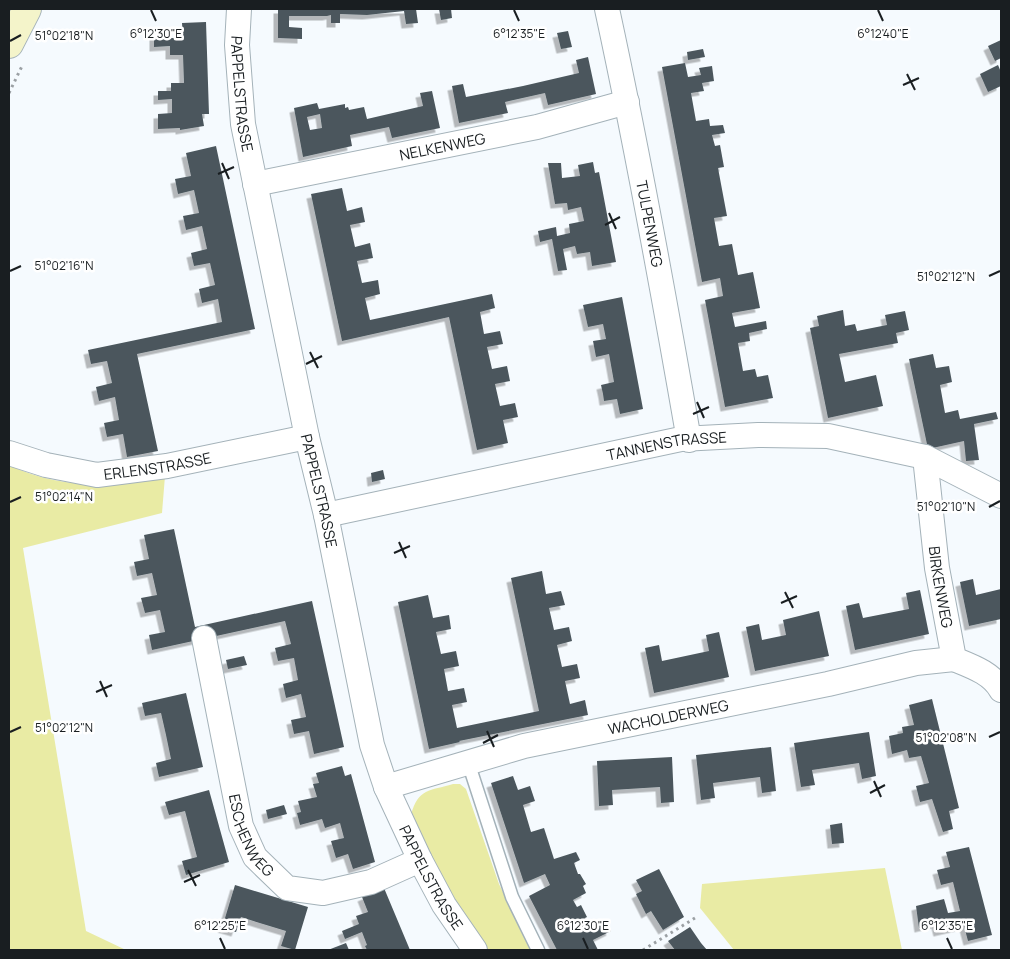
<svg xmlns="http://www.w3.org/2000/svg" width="1010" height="959" font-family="Manrope,sans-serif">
	<defs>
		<filter id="shadow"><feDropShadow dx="-4.5" dy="4.5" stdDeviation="0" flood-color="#0004"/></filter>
	</defs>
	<rect width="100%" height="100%" fill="#f5fafe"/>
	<g fill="#e9eba4">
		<path d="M9,465C58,489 114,488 165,476L162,513L23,548L86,931L126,950H9Z"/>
		<path d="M453,784H460L466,789L499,884L531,950H485L447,893L411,815C418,788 430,791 453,784Z"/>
		<polygon points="885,868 902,950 734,950 700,908 702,884"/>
	</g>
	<g fill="#4b575d" fill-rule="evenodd" filter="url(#shadow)">
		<polygon points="278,9 416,9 418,23 406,24 404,11 367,15 340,14 340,23 331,23 331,15 327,16 289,16 289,27 302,28 302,39 278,38"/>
		<polygon points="439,9 451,9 452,18 441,20"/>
		<polygon points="206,22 209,114 202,114 204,126 180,130 180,128 158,129 158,114 172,113 172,99 158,100 158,91 171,91 171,83 184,83 183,55 170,55 170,46 154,47 154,35 169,34 169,38 183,38 182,23"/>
		<polygon points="568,31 572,47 561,49 557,33"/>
		<polygon points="1001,40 1001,58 995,61 988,46"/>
		<polygon points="703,49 705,57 688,60 687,52"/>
		<polygon points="588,57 596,94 548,105 545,93 505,102 508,113 459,123 452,86 463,84 466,97 523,86 579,73 576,60"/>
		<polygon points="685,63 688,77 701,75 699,68 712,66 714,81 702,83 704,91 691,93 696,121 709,119 710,126 723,125 725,133 712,135 715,146 720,145 724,167 718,168 727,216 714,218 719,246 732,244 738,275 753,272 760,308 732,313 735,327 766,321 767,329 749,333 750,341 738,343 743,371 755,369 757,377 768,375 773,398 725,407 705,300 723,296 720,278 702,282 662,67"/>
		<polygon points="998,65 1001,72 1001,86 988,92 980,74"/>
		<path d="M432,91L440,128L392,138L389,127L350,135L352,146L303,157L294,108L317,103L319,109L345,104V108L348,107L349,110L364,107L367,119L423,106L420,93ZM320,114L322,128L310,130L307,117Z"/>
		<polygon points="216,146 255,329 137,354 158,451 127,457 123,434 107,437 104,423 119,420 115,397 99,401 96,387 112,383 107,361 91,364 88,350 222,322 218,299 202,303 199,289 215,285 210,263 194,266 191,253 207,249 202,226 186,230 183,216 199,213 194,190 178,194 175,179 191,176 186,153"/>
		<polygon points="593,162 595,173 599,172 616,262 592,266 590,252 577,254 575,246 563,249 567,270 558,271 552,239 540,242 538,231 556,227 557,236 570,233 569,224 584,221 581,207 568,210 567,203 555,204 548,163 561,163 562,178 580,176 578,165"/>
		<polygon points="342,188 347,211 362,207 365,222 350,225 355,247 370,243 373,258 357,261 362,283 378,280 380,294 365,298 370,320 492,294 495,308 480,312 484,334 500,331 503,344 487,347 492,369 507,366 510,381 495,384 500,406 515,403 518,417 503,420 508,443 477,450 449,317 342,341 311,194"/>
		<polygon points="622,297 643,409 620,414 617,399 604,401 603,394 601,385 614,382 609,354 596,357 593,341 606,339 603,324 588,327 583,305"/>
		<polygon points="843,310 845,326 855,324 857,331 887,325 885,315 905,311 909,330 896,333 898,343 839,354 845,382 876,375 883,406 828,418 810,328 819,326 817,316"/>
		<polygon points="933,354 936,368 949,366 952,382 940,385 945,413 958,410 960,419 996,412 998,419 974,424 979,460 966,461 964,441 928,449 909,359"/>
		<polygon points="383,470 385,479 372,482 371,473"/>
		<polygon points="174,529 195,627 312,601 344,747 314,754 309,731 294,734 291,720 306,717 301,694 286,698 283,684 298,680 294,658 278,661 275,648 291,644 285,621 152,650 149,635 165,632 160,610 145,613 141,598 157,595 152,573 137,576 134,562 149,559 144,535"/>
		<polygon points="542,571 546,594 561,591 565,605 549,608 554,630 569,627 572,641 557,645 562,667 577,664 580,678 565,681 570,704 585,700 588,715 459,741 460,742 429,749 398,602 428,595 433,618 449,615 451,629 436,632 441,654 456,651 459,666 444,669 448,691 464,688 467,702 452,705 457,728 539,711 511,578"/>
		<polygon points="973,579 976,595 1001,589 1001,619 969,626 960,582"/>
		<polygon points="920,590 929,634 855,650 846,606 859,603 863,618 909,609 906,593"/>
		<polygon points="819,611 829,656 755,671 746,627 759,624 762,640 786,635 783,620"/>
		<polygon points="719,632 729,677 654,693 645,648 659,645 662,661 709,651 706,635"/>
		<polygon points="244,656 247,665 228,669 226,660"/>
		<polygon points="186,693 203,767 159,777 156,763 171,759 166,735 161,713 145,716 142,703"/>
		<polygon points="932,699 959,808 949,811 953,829 943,832 932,799 920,802 916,786 929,783 921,756 909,758 907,750 892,754 889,736 903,733 902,727 914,725 909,705"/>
		<polygon points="869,732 876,776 862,779 859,763 812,770 815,785 801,787 794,743"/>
		<polygon points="771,747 776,791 762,793 760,777 713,783 715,798 701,800 696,755"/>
		<polygon points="672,757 674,802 661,803 660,787 612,790 613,805 599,806 597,761"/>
		<polygon points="342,766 345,776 351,774 375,862 353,869 348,854 336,858 331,841 344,838 340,823 325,828 322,819 300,825 297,813 301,812 298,801 317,797 313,784 319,783 316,773"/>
		<polygon points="513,776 518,790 530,786 535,801 523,805 531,832 544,828 554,859 576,852 580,860 574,863 578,874 580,874 586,884 583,886 586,893 573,900 577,907 581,905 587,917 585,918 589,926 604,919 611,931 593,940 598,950 557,950 529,896 550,885 545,874 524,883 491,783"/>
		<polygon points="209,790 229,862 186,875 182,861 197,857 185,811 169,815 165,802"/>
		<polygon points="284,805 287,814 268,819 266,810"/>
		<polygon points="842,823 844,843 832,844 830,825"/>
		<polygon points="969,847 992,935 968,941 964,926 938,932 936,924 919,928 916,906 944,899 948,913 960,911 953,882 941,885 937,870 950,867 946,852"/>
		<polygon points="659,869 684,917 663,930 651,911 646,914 636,894 642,891 636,880"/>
		<polygon points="235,885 308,907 295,950 281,946 286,931 263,924 241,917 236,932 222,928"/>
		<polygon points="384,888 410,950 367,950 365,946 367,945 362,932 345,939 342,931 359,924 356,916 368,912 362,897"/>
		<polygon points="690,927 701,943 707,950 675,950 668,941"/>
		<polygon points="346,943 349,950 328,950"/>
	</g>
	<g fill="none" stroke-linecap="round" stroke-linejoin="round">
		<g stroke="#a4b2b9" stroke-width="15">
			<polyline id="lane" points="468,762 512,897 538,950"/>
		</g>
		<g stroke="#a4b2b9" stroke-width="26">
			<g id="street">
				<path id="s1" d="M239,9L237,45L243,124L307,437L326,515L372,745L386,787L420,860L444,905L475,950"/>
				<path id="s2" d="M607,9C638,152 664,296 689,440"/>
				<path id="s3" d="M255,184L537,127L627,102"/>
				<path id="s4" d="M9,453L46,465L97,475L167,466L307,437"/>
				<path id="s5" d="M925,457L937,568L954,659C971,666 992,673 1001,690"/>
				<path id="s6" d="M326,515L681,439L758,435L828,436L925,457L1001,496"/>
				<path id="s7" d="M204,638L241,826L255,857L287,888L323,893L371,882L420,860"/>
				<path id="s8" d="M386,787L524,746L828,684L916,663L954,659"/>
			</g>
		</g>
		<g stroke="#a4b2b9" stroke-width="30">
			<polyline id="secondary" points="9,44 27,9"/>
		</g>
		<g stroke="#9ba0a4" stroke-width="3" stroke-dasharray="2.5 4" stroke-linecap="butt">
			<polyline points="9,93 23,64"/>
			<polyline points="643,950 695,918"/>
		</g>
		<use href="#lane" stroke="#fff" stroke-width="12"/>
		<use href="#street" stroke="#fff" stroke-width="24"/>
		<use href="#secondary" stroke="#f4f4ca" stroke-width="28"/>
	</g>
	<path fill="none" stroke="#191e21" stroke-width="2" d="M151,10L156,21M514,10L519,21M878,10L883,21M10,41L21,35M907,74L915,90M903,85L919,78M222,163L229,179M218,174L234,167M609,213L616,229M605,225L620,217M10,271L21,266M989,276L1000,271M310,352L318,368M306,364L322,356M697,402L704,418M693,414L709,407M10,502L21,497M989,507L1000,501M399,542L406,558M394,553L410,546M785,592L793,608M781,603L797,596M100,681L107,697M96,692L112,685M487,731L494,747M10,732L21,727M989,737L1000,732M483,743L498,735M874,781L881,797M870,793L885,785M188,870L196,886M184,882L200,875M220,938L225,949M583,938L588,949M947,938L952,949"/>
	<g text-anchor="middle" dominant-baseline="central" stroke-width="5" stroke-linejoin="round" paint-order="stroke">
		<g font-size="15" fill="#191e21" stroke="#fff">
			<text stroke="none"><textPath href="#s1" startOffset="85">PAPPELSTRASSE</textPath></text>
			<text stroke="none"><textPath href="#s3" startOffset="191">NELKENWEG</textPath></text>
			<text stroke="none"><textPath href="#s2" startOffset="219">TULPENWEG</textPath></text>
			<text stroke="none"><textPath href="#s6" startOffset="348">TANNENSTRASSE</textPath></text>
			<text stroke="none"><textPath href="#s4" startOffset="152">ERLENSTRASSE</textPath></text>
			<text stroke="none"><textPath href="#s1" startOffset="490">PAPPELSTRASSE</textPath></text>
			<text stroke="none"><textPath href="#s5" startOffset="131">BIRKENWEG</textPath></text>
			<text stroke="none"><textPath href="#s8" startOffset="291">WACHOLDERWEG</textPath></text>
			<text stroke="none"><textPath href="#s7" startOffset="204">ESCHENWEG</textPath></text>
			<text stroke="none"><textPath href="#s1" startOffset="895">PAPPELSTRASSE</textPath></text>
		</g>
	</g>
	<g font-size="12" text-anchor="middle" fill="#191e21" stroke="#fff" stroke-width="5" stroke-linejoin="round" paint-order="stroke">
		<text x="156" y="38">6°12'30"E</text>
		<text x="519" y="38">6°12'35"E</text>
		<text x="883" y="38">6°12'40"E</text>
		<text x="64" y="40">51°02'18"N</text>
		<text x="64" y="270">51°02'16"N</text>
		<text x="946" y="281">51°02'12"N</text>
		<text x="64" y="501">51°02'14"N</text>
		<text x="946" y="511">51°02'10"N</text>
		<text x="64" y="732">51°02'12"N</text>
		<text x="946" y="742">51°02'08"N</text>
		<text x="220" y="930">6°12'25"E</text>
		<text x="583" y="930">6°12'30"E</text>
		<text x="947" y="930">6°12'35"E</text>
	</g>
	<rect width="1010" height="959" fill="none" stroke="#191e21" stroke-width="20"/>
</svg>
